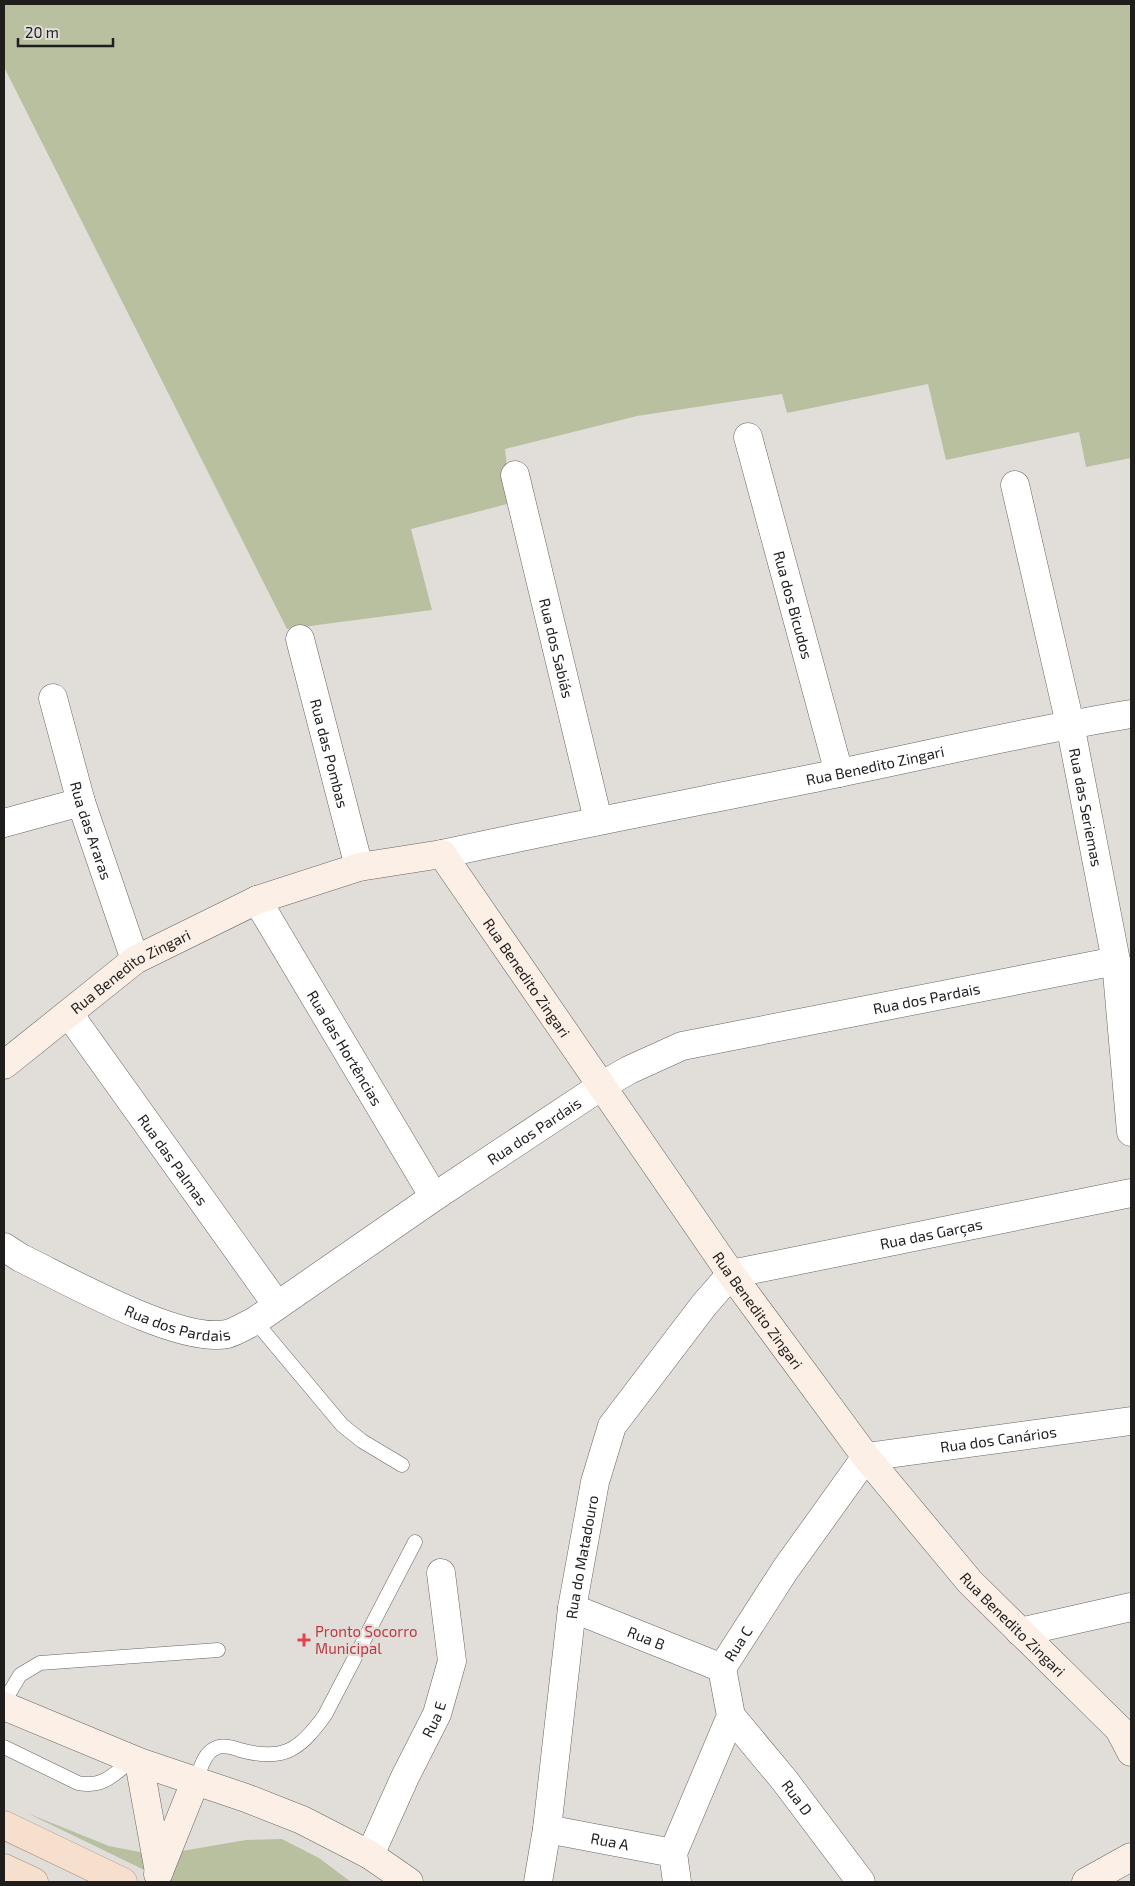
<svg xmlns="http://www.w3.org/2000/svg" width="1135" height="1886" font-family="'Exo 2',sans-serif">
	<rect width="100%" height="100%" fill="#e1deda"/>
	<g fill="#b8c0a0">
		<polygon points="4,4 1131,4 1131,458 1086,467 1079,432 946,460 928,384 787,413 782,394 637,416 505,449 511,503 411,529 432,610 287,629 4,67"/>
		<polygon points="27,1813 109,1846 145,1853 176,1852 246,1840 282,1839 319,1858 351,1882 169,1882"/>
	</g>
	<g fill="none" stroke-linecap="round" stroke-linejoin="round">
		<g stroke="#676562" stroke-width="15">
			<g id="lane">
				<polyline points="255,1321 342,1425 362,1441 402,1465"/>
				<polyline points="4,1702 20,1675 40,1663 218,1650"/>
				<path d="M4,1747L78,1783C103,1788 113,1775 132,1760"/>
				<path d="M195,1782C200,1772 203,1754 214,1749C221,1744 232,1747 240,1750C283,1762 300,1750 325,1715L415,1542"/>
			</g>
		</g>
		<g stroke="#676562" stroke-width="29">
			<g id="street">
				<path id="s1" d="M748,437L839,773"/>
				<path id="s2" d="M515,475L598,820"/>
				<path id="s3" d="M1015,485L1070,724L1116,961L1131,1132"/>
				<path id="s4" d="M300,639L359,867"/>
				<path id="s5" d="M53,698L81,802L135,960"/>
				<polyline points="4,823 81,802"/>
				<path id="s6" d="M442,854C574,825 707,800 839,773C936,753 1033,730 1131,714"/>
				<path id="s7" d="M257,900L434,1197"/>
				<path id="s8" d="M69,1014L277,1305"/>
				<path id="s9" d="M4,1247L21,1258C67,1280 179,1344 227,1334C236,1332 246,1325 255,1321L434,1197L603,1085L629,1070L682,1046L1116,961"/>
				<path id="s10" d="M572,1608L722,1668"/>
				<polyline points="1020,1632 1131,1607"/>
				<path id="s11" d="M731,1716L785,1781L861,1882"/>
				<path id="s12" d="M547,1829L673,1853"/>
				<path id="s13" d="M370,1855L405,1777L437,1714L452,1661L441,1573"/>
				<path id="s14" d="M538,1882L547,1829L572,1608L595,1482L612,1426L704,1305L731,1274L1131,1193"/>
				<path id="s15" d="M677,1882L673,1853L731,1716L722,1668L785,1570L866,1457L1131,1421"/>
			</g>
		</g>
		<g stroke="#676562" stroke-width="29">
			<g id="secondary">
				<path id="s16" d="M4,1065L135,960L257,900L359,867L442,854L731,1274L866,1457L970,1582L1119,1729L1131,1752"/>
				<polyline points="4,1706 139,1762 246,1798 302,1820 370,1855 409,1882"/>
				<polyline points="139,1762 159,1872"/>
				<polyline points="158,1874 195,1782"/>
				<polyline points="1086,1882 1131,1857"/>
			</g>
		</g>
		<g stroke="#a88e7b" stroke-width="29">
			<g id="primary">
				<polyline points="4,1825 123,1882"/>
				<polyline points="4,1868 34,1882"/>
			</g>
		</g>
		<use href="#lane" stroke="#fff" stroke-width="14"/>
		<use href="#street" stroke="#fff" stroke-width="28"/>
		<use href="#secondary" stroke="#fbefe6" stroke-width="28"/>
		<use href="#primary" stroke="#f7dfce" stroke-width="28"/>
	</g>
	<path fill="#e0444e" stroke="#e1deda" stroke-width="2" d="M301.5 1632.5h5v5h5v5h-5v5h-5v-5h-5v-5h5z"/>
	<g text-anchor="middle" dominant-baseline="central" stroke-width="4.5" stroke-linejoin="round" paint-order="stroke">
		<g font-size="15" fill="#1f1e1d" stroke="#e1deda">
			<text stroke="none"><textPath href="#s1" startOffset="174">Rua dos Bicudos</textPath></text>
			<text stroke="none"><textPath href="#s2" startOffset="178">Rua dos Sabiás</textPath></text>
			<text stroke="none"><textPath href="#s4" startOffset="118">Rua das Pombas</textPath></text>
			<text stroke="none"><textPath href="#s6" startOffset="442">Rua Benedito Zingari</textPath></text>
			<text stroke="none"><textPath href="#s3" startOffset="330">Rua das Seriemas</textPath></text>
			<text stroke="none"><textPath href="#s5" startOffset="138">Rua das Araras</textPath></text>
			<text stroke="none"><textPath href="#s16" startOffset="158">Rua Benedito Zingari</textPath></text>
			<text stroke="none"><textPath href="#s16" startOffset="645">Rua Benedito Zingari</textPath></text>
			<text stroke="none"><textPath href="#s9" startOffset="1031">Rua dos Pardais</textPath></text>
			<text stroke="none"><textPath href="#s7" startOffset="172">Rua das Hortências</textPath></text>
			<text stroke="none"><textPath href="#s9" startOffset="611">Rua dos Pardais</textPath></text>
			<text stroke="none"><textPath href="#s8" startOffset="179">Rua das Palmas</textPath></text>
			<text stroke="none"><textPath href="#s14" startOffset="860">Rua das Garças</textPath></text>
			<text stroke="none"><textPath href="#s16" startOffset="1050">Rua Benedito Zingari</textPath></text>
			<text stroke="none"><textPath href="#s9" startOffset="191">Rua dos Pardais</textPath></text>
			<text stroke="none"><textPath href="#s15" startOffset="616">Rua dos Canários</textPath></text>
			<text stroke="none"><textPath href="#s14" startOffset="328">Rua do Matadouro</textPath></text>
			<text stroke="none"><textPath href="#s16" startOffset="1455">Rua Benedito Zingari</textPath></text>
			<text stroke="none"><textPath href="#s10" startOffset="80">Rua B</textPath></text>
			<text stroke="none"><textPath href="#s15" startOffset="256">Rua C</textPath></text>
			<text stroke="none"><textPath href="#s13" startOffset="150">Rua E</textPath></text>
			<text stroke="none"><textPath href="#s11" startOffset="105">Rua D</textPath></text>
			<text stroke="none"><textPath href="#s12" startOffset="64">Rua A</textPath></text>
		</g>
		<g font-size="15" fill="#be3a42" stroke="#e1deda" text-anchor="start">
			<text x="315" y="1631">Pronto Socorro<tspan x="315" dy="17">Municipal</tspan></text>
		</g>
	</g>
	<rect width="1135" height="1886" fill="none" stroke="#1f1e1d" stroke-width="10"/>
	<path d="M18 38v8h95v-8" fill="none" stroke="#1f1e1d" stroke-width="2.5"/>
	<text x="25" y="38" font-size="15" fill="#1f1e1d" stroke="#e1deda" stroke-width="4" paint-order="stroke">20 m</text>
</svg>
